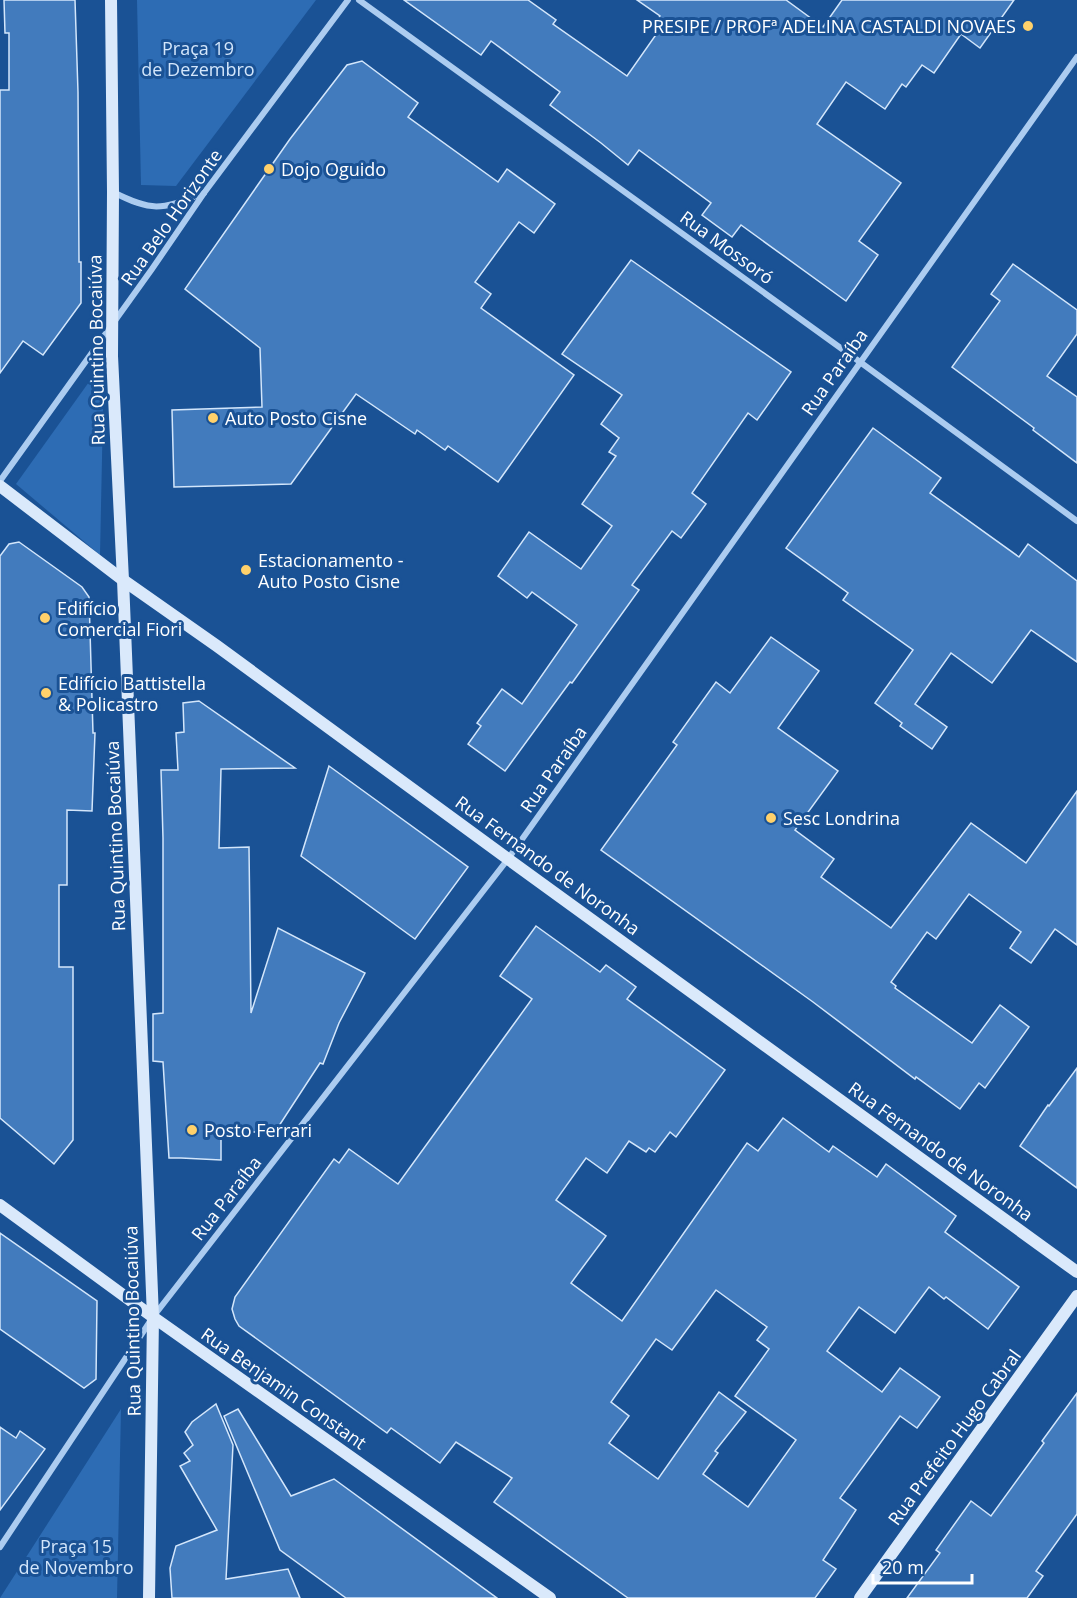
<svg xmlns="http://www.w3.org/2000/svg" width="1077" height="1598" font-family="'Open Sans',sans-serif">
	<rect width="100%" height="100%" fill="#1a5295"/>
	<g fill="#2d6cb4">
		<polygon points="137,0 316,0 176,186 141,185"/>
		<polygon points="104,361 100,555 16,484"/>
		<polygon points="121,1409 117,1598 0,1598"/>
	</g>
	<g fill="#427bbd" stroke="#d3e6fb" stroke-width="1.5" fill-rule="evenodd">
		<polygon points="4,0 75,0 78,92 79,262 81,262 81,303 43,355 23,341 0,373 0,90 9,90 9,33 5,33"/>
		<polygon points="404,0 528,0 556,20 553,24 627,76 660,29 654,25 660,16 637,0 786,0 823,27 842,0 1014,0 980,48 961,34 934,73 922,65 906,87 902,84 885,109 846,82 817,124 901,183 859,241 878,255 846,301 741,225 732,237 702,215 711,203 639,150 628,165 601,143 550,105 560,92 491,41 481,55"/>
		<polygon points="362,61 418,103 408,117 498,182 507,169 555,204 534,233 519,222 475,282 491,294 481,308 574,375 498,482 448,446 445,450 417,430 415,434 356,394 291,484 174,487 172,410 262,407 260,348 185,289 290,139 347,65"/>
		<polygon points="631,260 791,372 757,420 748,413 692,493 706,504 681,538 672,531 632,585 639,590 572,683 570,682 505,771 468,744 481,726 477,723 502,689 522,704 577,625 532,592 527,598 498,576 529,532 581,569 612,526 582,504 616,456 609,452 619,438 601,424 622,395 562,354"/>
		<polygon points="1013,264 1077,310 1077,334 1047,376 1077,397 1077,463 1033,430 1034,428 952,367 1000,301 991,294"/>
		<polygon points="873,428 941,478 930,493 1019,557 1028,544 1077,581 1077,662 1031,630 992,683 951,653 915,704 947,727 932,749 900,726 902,723 875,703 913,650 843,600 848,593 786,548"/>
		<polygon points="19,542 82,587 89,597 93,733 95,733 92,811 67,810 67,885 59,885 59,967 73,967 73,1140 54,1164 0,1118 0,556 9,544"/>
		<polygon points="771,637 819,671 778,728 838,771 795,830 834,859 821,877 891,928 971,823 1026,863 1077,791 1077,945 1055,929 1031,963 1010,948 1021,932 969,894 936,939 927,932 891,982 896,986 895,988 972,1043 1000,1005 1029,1027 985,1088 979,1083 960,1109 916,1077 915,1079 813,1002 601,850 677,745 673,742 716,682 730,693"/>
		<polygon points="199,701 295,768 221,769 219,848 249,847 251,1013 278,928 365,973 339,1023 323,1064 320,1063 275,1132 221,1132 221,1160 181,1158 169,1158 163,1062 153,1061 153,1014 163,1013 163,838 161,770 178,770 176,733 184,732 183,703"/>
		<polygon points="329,766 468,867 415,939 301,856"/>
		<path d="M536,926L600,972L606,965L636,987L627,999L725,1070L676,1137L670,1132L655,1152L649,1148L646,1152L629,1141L607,1173L586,1158L556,1200L606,1236L571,1283L622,1321L747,1143L758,1151L783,1118L829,1152L833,1146L877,1177L886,1164L956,1216L945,1232L1019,1287L988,1329L946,1297L944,1299L929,1287L895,1333L859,1307L827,1351L882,1392L900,1368L940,1397L917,1428L900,1416L840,1498L856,1510L823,1560L836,1569L815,1598H628L494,1502L512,1478L456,1442L440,1463L391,1428L387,1433L239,1326L235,1319L232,1309L235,1297L334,1159L339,1163L349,1149L398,1184L532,999L500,976ZM716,1290L767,1327L757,1340L769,1349L735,1396L796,1440L748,1507L703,1474L718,1453L715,1451L746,1412L719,1392L658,1479L609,1443L629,1416L611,1402L656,1339L672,1350Z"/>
		<polygon points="1077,1068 1077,1188 1020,1146 1048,1105 1049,1106"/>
		<polygon points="0,1233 97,1301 96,1379 84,1388 0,1329"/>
		<polygon points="1077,1393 1077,1514 1036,1571 1043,1576 1027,1598 907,1598 940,1553 936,1550 971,1501 991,1516 1044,1443 1042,1441"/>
		<polygon points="216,1404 233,1445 226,1579 288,1569 300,1598 172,1598 170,1568 176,1546 217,1530 180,1466 190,1461 184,1453 193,1445 185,1432 192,1422"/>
		<polygon points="238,1409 291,1496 334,1479 497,1598 346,1598 280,1550 224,1416"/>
		<polygon points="0,1427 16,1438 20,1431 45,1449 0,1510"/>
	</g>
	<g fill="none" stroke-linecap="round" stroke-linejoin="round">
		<g stroke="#acccf0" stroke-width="6">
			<polyline points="359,0 860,362 1077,521"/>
			<path d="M113,192C154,213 161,209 204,193"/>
			<polyline points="0,481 152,269 204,193 348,0"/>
			<polyline points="0,1547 153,1317 508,859 1077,57"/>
		</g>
		<g stroke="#dae9fb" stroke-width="12">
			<polyline points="111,0 113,192 112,356 123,580 153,1317 149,1598"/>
			<polyline points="0,486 123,580 217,646 508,859 1077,1272"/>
			<polyline points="0,1205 153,1317 550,1598"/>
			<polyline points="860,1598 1077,1296"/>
		</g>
	</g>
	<g fill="#ffd16b" stroke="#1a5295" stroke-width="2">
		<circle cx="1028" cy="26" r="6"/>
		<circle cx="269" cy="169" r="6"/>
		<circle cx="213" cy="418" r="6"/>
		<circle cx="246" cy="570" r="6"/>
		<circle cx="45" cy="618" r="6"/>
		<circle cx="46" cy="693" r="6"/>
		<circle cx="771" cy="818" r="6"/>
		<circle cx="192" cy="1130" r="6"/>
	</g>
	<g text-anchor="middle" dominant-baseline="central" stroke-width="6" stroke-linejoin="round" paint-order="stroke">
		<g font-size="18" fill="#fff" stroke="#1a5295" text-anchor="start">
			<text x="1016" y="26" text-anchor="end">PRESIPE / PROFª ADELINA CASTALDI NOVAES</text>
			<text x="281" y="169">Dojo Oguido</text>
			<text x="225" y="418">Auto Posto Cisne</text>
			<text x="258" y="560">Estacionamento -<tspan x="258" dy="21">Auto Posto Cisne</tspan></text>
			<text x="57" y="608">Edifício<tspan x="57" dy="21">Comercial Fiori</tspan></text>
			<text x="58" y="683">Edifício Battistella<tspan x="58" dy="21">&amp; Policastro</tspan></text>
			<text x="783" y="818">Sesc Londrina</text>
			<text x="204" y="1130">Posto Ferrari</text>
		</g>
		<g font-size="18" fill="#d3e6fb" stroke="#1a5295">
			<text x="198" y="48">Praça 19<tspan x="198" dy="21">de Dezembro</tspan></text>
			<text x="76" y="1546">Praça 15<tspan x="76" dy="21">de Novembro</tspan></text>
		</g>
		<g font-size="18" fill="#fff" stroke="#1a5295">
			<text transform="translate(171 217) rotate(-55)">Rua Belo Horizonte</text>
			<text transform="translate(727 247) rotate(36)">Rua Mossoró</text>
			<text transform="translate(96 350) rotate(-91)">Rua Quintino Bocaiúva</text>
			<text transform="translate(834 372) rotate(-55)">Rua Paraíba</text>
			<text transform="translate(553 769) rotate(-55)">Rua Paraíba</text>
			<text transform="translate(115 836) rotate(-92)">Rua Quintino Bocaiúva</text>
			<text transform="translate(548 865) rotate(36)">Rua Fernando de Noronha</text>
			<text transform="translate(941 1151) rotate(36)">Rua Fernando de Noronha</text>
			<text transform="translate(226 1198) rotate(-52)">Rua Paraíba</text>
			<text transform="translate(132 1321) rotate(-91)">Rua Quintino Bocaiúva</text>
			<text transform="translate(284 1388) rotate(35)">Rua Benjamin Constant</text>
			<text transform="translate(954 1437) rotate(-54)">Rua Prefeito Hugo Cabral</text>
		</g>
	</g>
	<path d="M873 1574v9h99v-9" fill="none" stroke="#ffffff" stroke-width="3"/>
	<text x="882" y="1574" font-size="18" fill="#ffffff" stroke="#1a5295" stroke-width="4.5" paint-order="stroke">20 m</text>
</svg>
